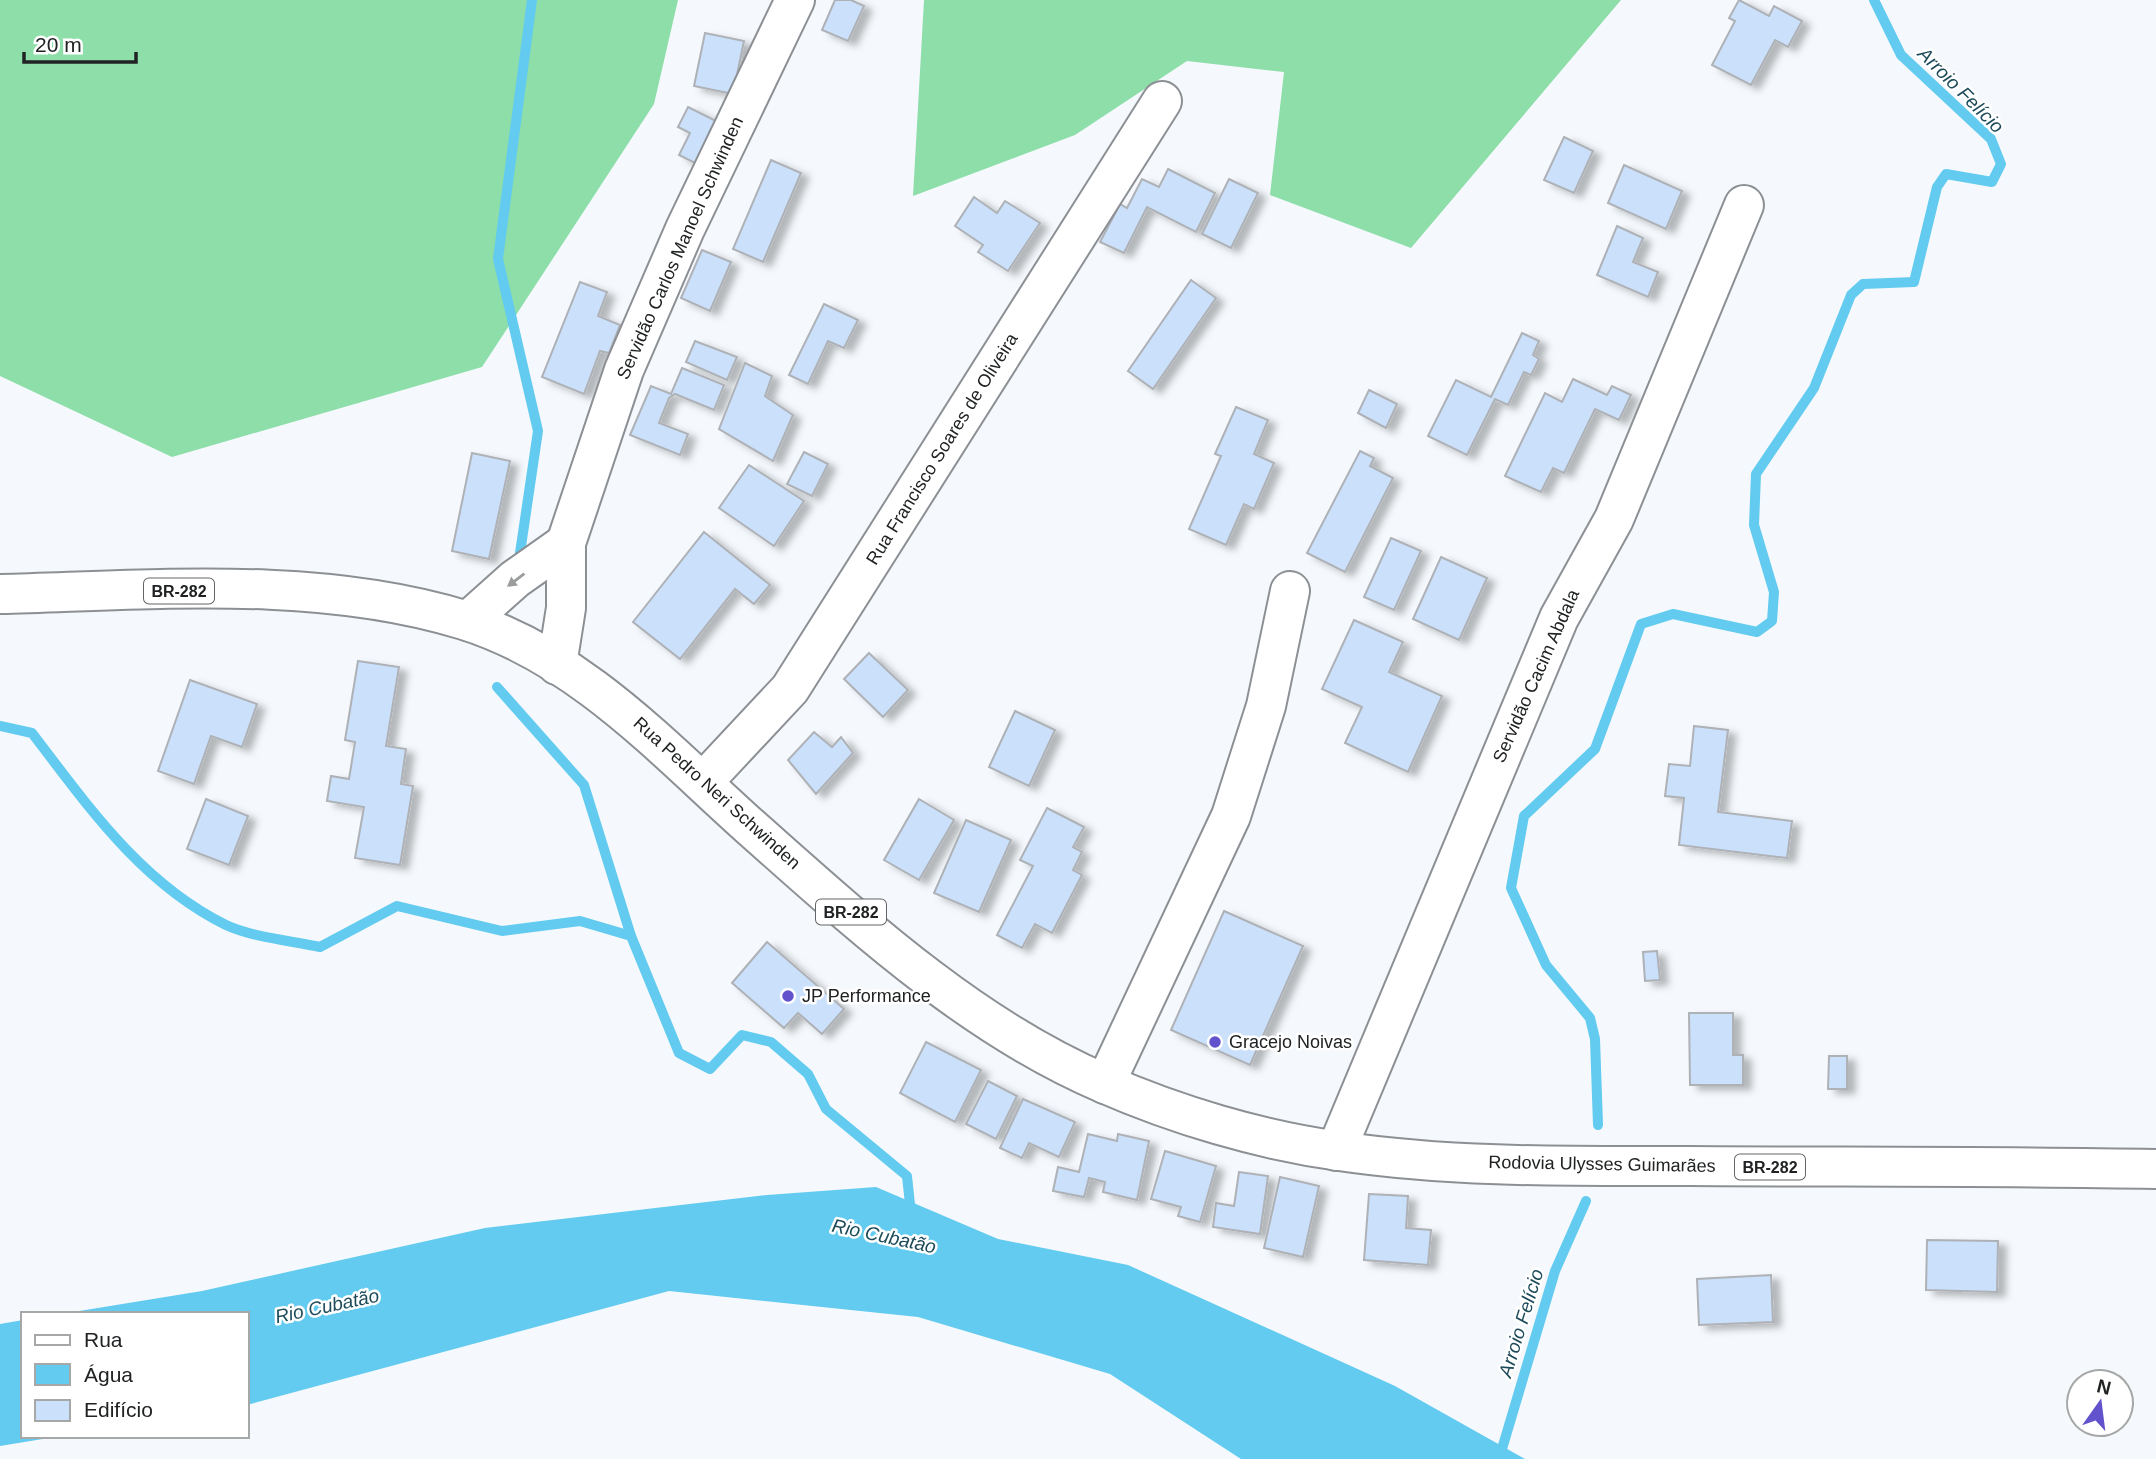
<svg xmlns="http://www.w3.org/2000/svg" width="2156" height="1459" font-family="Arial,sans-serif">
	<defs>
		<filter id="shadow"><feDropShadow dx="8" dy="4.5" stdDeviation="3.5" flood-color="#0004"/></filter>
	</defs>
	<rect width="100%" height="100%" fill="#f5f9fd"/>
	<g fill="#8ddea9">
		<polygon points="0,0 678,0 654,104 482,367 172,457 0,376"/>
		<polygon points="924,0 1621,0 1411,248 1270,195 1284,72 1187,61 1075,135 913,196"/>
	</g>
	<g fill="#62cbef">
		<polygon points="876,1187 998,1239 1128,1265 1395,1386 1525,1459 1241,1459 1110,1374 918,1317 669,1291 247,1405 247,1314 61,1314 202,1291 485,1228 767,1195"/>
		<polygon points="23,1320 23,1436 61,1436 0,1446 0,1324"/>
	</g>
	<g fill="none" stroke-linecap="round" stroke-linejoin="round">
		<g stroke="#62cbef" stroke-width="10">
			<polyline points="520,553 538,431 498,259 532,0"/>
			<polyline points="497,687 584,785 631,936"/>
			<path d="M0,726L32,733C88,806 141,883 226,925C251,937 293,941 320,947L397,906L502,931L580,921L631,936L679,1053L710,1069L742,1035L771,1042L808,1074L826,1109L907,1176L911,1214"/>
			<polyline points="1598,1125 1595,1039 1590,1018 1546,965 1511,888 1524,816 1595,749 1641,624 1673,614 1757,632 1772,621 1774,592 1754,525 1756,474 1814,388 1851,295 1863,284 1914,282 1937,187 1946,174 1992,182 2001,164 1991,139 1901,55 1874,0"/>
			<polyline points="1499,1459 1555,1271 1586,1201"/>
		</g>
	</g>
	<g fill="#cae0fb" stroke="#aeb1b6" stroke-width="2" filter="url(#shadow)">
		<polygon points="835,0 851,0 864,6 848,41 822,30"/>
		<polygon points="1739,0 1769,16 1774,6 1802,21 1788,47 1775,40 1751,85 1712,65 1735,21 1729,18"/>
		<polygon points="705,33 744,41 733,94 694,86"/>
		<polygon points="688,107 722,124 701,166 679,155 690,133 678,127"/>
		<polygon points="1564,137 1593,151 1574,193 1544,180"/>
		<polygon points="771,160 801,173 763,262 733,249"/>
		<polygon points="1624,165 1682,191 1666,229 1608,203"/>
		<polygon points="1168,169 1215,193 1196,232 1147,207 1124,253 1100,242 1120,204 1127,208 1142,179 1159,187"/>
		<polygon points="1229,179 1258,193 1231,248 1202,234"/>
		<polygon points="974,197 997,213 1005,201 1040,223 1008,271 978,252 983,245 955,226"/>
		<polygon points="1617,226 1643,238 1633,262 1658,272 1648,297 1597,275"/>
		<polygon points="702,250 731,262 710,311 681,298"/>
		<polygon points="1191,280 1216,298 1153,389 1128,371"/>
		<polygon points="580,282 607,292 598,316 620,325 609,353 600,351 584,394 542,377"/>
		<polygon points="824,304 858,320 844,348 828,341 808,384 789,375"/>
		<polygon points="1522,333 1539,341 1533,355 1539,359 1531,375 1524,372 1508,405 1495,399 1467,455 1428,436 1456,380 1491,397"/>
		<polygon points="695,341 737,357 727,380 686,362"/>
		<polygon points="745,363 772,376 765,396 793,415 773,461 719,429"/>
		<polygon points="682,368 724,385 714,410 675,394 669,398 659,423 688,434 680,455 630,435 651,386 671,394"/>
		<polygon points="1573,379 1607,395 1612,386 1631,395 1619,420 1595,409 1564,473 1553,468 1541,492 1505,476 1545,393 1562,402"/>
		<polygon points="1369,390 1397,404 1386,428 1358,413"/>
		<polygon points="1236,407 1268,420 1254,454 1274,463 1254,509 1244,504 1226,545 1189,529 1221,456 1215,454"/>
		<polygon points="1360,451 1374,458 1370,466 1393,478 1345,572 1307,553"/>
		<polygon points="804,452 828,464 812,496 787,484"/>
		<polygon points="472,453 510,461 489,559 452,551"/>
		<polygon points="749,465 804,501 774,546 719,508"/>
		<polygon points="704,532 770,585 754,604 735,589 680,659 633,622"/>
		<polygon points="1391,538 1421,551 1394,610 1364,597"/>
		<polygon points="1441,557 1487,578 1459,640 1413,619"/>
		<polygon points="1354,620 1403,642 1389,672 1442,696 1408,772 1345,743 1362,707 1322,689"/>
		<polygon points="869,653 908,690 883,717 844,679"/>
		<polygon points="358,661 399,667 386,746 406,749 401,784 413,786 400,865 355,858 364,807 327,801 331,776 349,779 355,742 345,740"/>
		<polygon points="190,680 257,704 242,747 211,736 194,784 158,771"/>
		<polygon points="1015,711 1055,730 1029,786 989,767"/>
		<polygon points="1694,726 1728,730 1718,812 1792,821 1787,858 1679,845 1684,798 1665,796 1669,764 1690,766"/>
		<polygon points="814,732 832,747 841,737 853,753 816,794 788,760"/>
		<polygon points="206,799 248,816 229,865 187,849"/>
		<polygon points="919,799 954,820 919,880 884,860"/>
		<polygon points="1047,808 1084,827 1073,847 1082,852 1073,870 1082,875 1052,933 1035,924 1022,948 997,935 1033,866 1020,860"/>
		<polygon points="966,820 1011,840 979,912 934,893"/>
		<polygon points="1224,911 1303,946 1250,1065 1171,1030"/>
		<polygon points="767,942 844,1009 822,1034 798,1013 784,1028 732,983"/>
		<polygon points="1657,951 1660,980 1645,981 1643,952"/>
		<polygon points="1689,1013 1733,1013 1733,1055 1743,1055 1743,1085 1690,1085"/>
		<polygon points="926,1042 981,1070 955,1122 900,1093"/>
		<polygon points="1829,1056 1847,1056 1847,1089 1828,1089"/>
		<polygon points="988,1081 1017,1096 996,1139 966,1124"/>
		<polygon points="1023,1099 1075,1122 1059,1157 1029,1143 1022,1158 1000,1148"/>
		<polygon points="1088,1134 1117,1141 1118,1134 1149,1141 1137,1200 1103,1192 1105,1182 1089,1178 1084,1197 1053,1191 1058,1167 1079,1172"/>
		<polygon points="1165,1151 1216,1166 1200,1222 1178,1216 1181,1207 1151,1199"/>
		<polygon points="1239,1172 1268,1176 1260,1234 1213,1227 1216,1203 1234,1206"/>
		<polygon points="1280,1177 1319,1186 1303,1257 1264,1248"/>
		<polygon points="1369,1194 1408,1196 1406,1228 1431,1230 1428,1265 1364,1260"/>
		<polygon points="1927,1240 1998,1241 1997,1292 1926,1290"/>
		<polygon points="1771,1275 1773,1322 1699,1325 1697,1279"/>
	</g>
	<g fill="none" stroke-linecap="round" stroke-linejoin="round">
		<g stroke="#8c9094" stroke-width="42">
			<g id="minor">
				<polyline points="468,621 515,579 566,543"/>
				<polyline points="557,665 566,608 566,543 624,370 685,229 795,0"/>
				<polyline points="703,782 790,689 1162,101"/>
				<polyline points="1105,1084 1231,816 1266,706 1290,591"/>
				<polyline points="1336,1151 1559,618 1614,519 1744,205"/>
			</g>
		</g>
		<g stroke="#8c9094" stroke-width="42">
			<path id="highway" d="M0,594C152,590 318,575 464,620C582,657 665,751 755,831C861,925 972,1027 1103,1083C1176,1115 1260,1140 1339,1151C1454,1168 1573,1166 1689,1166C1844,1167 2000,1166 2156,1169"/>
		</g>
		<use href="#minor" stroke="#fff" stroke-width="38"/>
		<use href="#highway" stroke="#fff" stroke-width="38"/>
	</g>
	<defs><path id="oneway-solid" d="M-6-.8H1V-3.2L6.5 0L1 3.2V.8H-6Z" transform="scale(1.75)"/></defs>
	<use fill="#9b9c9c" href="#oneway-solid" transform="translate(516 580) rotate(143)"/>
	<g fill="#6253cc" stroke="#fff" stroke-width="2.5">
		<circle cx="788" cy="996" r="7"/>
		<circle cx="1215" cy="1042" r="7"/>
	</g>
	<g text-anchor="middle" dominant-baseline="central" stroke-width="5" stroke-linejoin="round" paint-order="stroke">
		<g fill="#fff" stroke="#636465" stroke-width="2">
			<rect x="144" y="578.5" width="70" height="25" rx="5"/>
			<rect x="816" y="899.5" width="70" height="25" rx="5"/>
			<rect x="1735" y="1154.5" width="70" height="25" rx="5"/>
		</g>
		<g font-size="16" font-weight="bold" fill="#202223">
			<text x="179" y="591">BR-282</text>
			<text x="851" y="912">BR-282</text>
			<text x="1770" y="1167">BR-282</text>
		</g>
		<g font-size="18" fill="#202223" stroke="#fff">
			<text transform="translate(680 248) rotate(-66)">Servidão Carlos Manoel Schwinden</text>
			<text transform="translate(942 449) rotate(-58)">Rua Francisco Soares de Oliveira</text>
			<text transform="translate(1536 676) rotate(-66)">Servidão Cacim Abdala</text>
			<text transform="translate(717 793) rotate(42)">Rua Pedro Neri Schwinden</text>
			<text transform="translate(1602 1164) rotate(1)">Rodovia Ulysses Guimarães</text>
		</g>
		<g font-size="18" fill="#202223" stroke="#fff" text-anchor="start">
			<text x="802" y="996">JP Performance</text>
			<text x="1229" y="1042">Gracejo Noivas</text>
		</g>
		<g font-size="19" font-style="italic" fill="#1d4b5a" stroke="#fff">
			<text transform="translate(1961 90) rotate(45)">Arroio Felício</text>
			<text transform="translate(884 1236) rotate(12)">Rio Cubatão</text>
			<text transform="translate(327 1306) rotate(-12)">Rio Cubatão</text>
			<text transform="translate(1521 1323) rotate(-73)">Arroio Felício</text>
		</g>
	</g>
	<rect x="21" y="1312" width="228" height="126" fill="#ffffff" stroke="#a6a7a7" stroke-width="2"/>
	<rect x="35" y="1335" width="35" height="10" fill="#ffffff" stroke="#a6a7a7" stroke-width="2"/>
	<text x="84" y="1347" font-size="21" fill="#202223">Rua</text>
	<rect x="35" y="1364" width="35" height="21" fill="#62cbef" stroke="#a6a7a7" stroke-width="2"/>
	<text x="84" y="1382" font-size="21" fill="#202223">Água</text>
	<rect x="35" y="1400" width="35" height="21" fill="#cae0fb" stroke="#a6a7a7" stroke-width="2"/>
	<text x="84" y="1417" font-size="21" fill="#202223">Edifício</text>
	<g transform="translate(2100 1403) rotate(14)"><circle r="33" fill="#ffffff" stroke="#a6a7a7" stroke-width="2"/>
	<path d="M0-5L12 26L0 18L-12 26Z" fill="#6253cc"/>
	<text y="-10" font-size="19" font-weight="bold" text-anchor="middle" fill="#202223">N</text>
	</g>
	<path d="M24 52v10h112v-10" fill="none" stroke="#202223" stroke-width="3.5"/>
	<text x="35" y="52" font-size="21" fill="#202223" stroke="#ffffff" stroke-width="5" paint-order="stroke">20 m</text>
</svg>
